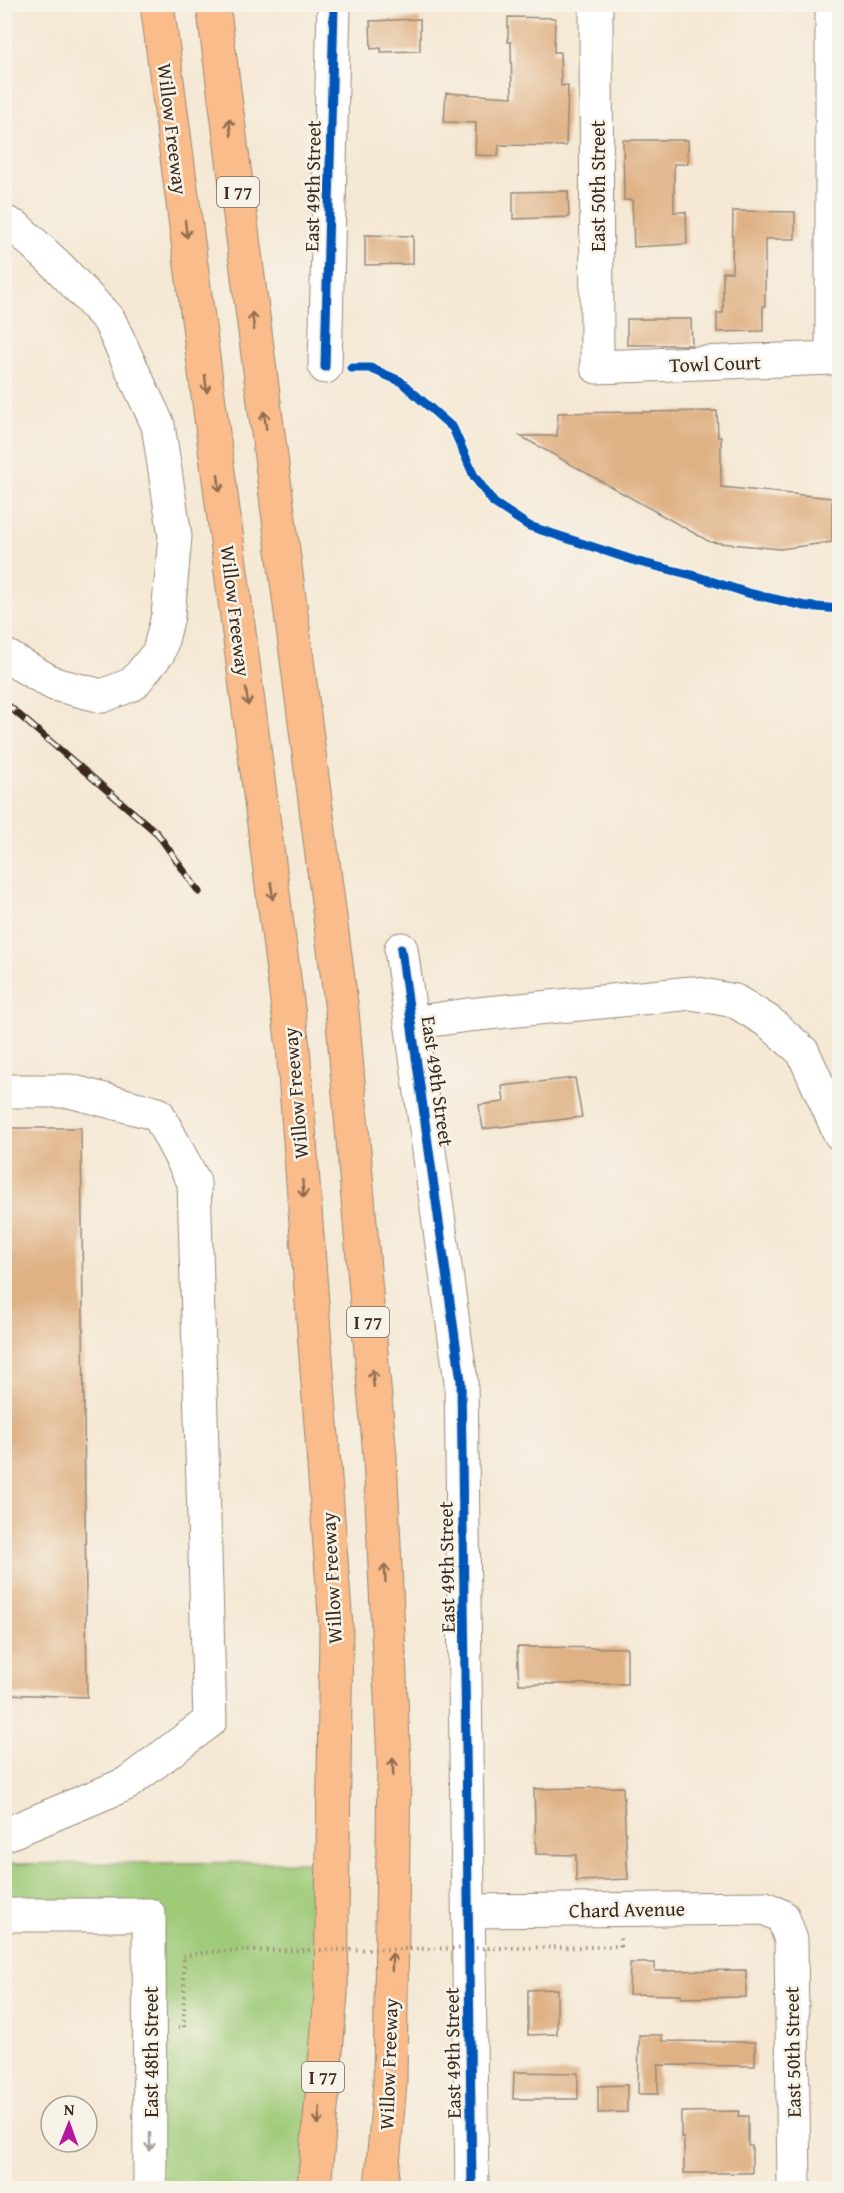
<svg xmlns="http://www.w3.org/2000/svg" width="844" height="2193" font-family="'Gentium Book Plus',serif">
	<rect width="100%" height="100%" fill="#f7f3e8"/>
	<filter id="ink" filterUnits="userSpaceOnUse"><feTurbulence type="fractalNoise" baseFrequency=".0167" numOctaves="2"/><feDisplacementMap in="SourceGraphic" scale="12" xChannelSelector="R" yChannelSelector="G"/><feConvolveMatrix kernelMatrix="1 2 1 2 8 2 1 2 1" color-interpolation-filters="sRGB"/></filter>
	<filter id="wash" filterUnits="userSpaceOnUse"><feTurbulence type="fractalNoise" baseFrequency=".008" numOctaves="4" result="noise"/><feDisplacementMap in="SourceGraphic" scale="24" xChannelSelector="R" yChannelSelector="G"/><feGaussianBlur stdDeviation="1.35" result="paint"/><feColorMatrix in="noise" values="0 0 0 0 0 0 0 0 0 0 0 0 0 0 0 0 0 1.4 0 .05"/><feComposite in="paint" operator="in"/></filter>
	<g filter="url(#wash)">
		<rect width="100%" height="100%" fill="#f5e8d4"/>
		<polygon fill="#9fcb79" stroke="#6d7a4c" stroke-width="1.5" points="332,1862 310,2188 150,2188 149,1915 5,1915 4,1864"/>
		<g id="blocks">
			<g fill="#dfb184">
				<polygon points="508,17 555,18 554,52 560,52 561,86 568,85 566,146 499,145 498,156 475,155 476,123 444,122 446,93 512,97 511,42 508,42"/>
				<polygon points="420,19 420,51 381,52 381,48 371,49 370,21"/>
				<polygon points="623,140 688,140 688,164 674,164 674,212 686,212 687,244 634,247 632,200 624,200"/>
				<polygon points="568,191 569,217 513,219 513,192"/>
				<polygon points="733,211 795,212 795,239 765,239 765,306 763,306 763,331 717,332 717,313 723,313 723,272 732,272"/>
				<polygon points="365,235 413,236 413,264 365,265"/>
				<polygon points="627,319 691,319 692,345 627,345"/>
				<polygon points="717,411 718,437 721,437 721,487 832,498 832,542 780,549 710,542 520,436 557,436 558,413"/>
				<polygon points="575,1078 582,1117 483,1129 479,1105 504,1102 502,1086"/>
				<polygon points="4,1128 81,1128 87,1697 4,1694"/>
				<polygon points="517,1647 627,1648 627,1684 519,1684"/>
				<polygon points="623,1787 628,1879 576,1881 576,1855 536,1854 534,1789"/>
				<polygon points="630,1963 655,1963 655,1971 746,1970 746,1997 681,1998 681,1995 629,1994"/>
				<polygon points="557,1989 557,2034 528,2035 528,1990"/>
				<polygon points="639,2035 662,2035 662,2041 755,2042 755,2066 658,2065 658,2094 638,2094"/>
				<polygon points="514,2072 578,2073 578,2099 513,2099"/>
				<polygon points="627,2085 627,2112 598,2113 598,2086"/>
				<polygon points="739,2111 738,2116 748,2116 748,2146 752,2146 752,2173 684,2173 684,2138 681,2138 681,2112"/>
			</g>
		</g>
	</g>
	<g filter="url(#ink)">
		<use href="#blocks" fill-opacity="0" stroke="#988979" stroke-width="1.5"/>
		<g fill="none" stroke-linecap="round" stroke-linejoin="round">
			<g stroke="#988979" stroke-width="35">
				<g id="minor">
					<polyline points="596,4 597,367 832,358 832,4"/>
					<polyline points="4,222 17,228 58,266 109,320 158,425 175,536 168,616 159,652 133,684 102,696 54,684 4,655"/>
					<polyline points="325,367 334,4"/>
					<polyline points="401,949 461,1381 472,2188"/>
					<polyline points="411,1023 468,1015 692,993 735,1001 769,1022 803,1052 840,1134"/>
					<polyline points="4,1091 70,1091 158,1114 194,1182 210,1721 126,1784 4,1835"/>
					<polyline points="469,1911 765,1908 783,1917 791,1940 794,2188"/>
					<polyline points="4,1915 149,1915 150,2188"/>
				</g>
			</g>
			<g stroke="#988979" stroke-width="35">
				<g id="highway">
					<polyline points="157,4 293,1047 336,1627 331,1995 314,2188"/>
					<polyline points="213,4 342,1011 380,1457 394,1764 390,2083 381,2188"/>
				</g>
			</g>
			<g stroke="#988979" stroke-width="4" stroke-dasharray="1.5 4.5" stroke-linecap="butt">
				<polyline points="590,1947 620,1946 620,1938"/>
				<polyline points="183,1956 218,1951"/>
				<polyline points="178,2027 184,2027 184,1956"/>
			</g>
			<use href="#minor" stroke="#fff" stroke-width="33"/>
			<use href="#highway" stroke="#f9bc8a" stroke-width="33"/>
			<g stroke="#3b2a1e" stroke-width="7">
				<polyline id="rail" points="4,702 157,833 199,892"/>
			</g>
			<use href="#rail" stroke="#f7f3e8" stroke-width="4.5" stroke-dasharray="14" stroke-linecap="butt"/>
			<polyline stroke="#988979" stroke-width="4" stroke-dasharray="1.5 4.5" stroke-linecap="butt" points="218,1951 590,1947"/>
			<g stroke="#f7f3e8" stroke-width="13">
				<g id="cycleway">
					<polyline points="325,367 334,4"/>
					<polyline points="351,368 370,368 400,381 453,428 474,476 494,503 529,526 639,562 692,575 748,593 805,606 840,609"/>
					<polyline points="401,949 461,1381 472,2188"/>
				</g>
			</g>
			<use href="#cycleway" stroke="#0057b8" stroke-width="9"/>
		</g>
		<defs><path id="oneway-shaft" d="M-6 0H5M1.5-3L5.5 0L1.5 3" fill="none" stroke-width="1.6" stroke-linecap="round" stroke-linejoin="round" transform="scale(1.5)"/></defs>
		<g stroke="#906c4f">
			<use href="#oneway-shaft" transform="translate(230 127) rotate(-97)"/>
			<use href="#oneway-shaft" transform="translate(186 229) rotate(83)"/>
			<use href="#oneway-shaft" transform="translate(253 321) rotate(-97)"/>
			<use href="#oneway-shaft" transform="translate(206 384) rotate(83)"/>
			<use href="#oneway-shaft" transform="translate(265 420) rotate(-98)"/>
			<use href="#oneway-shaft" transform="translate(219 483) rotate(83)"/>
			<use href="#oneway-shaft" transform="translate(247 697) rotate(83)"/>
			<use href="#oneway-shaft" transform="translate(272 891) rotate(83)"/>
			<use href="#oneway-shaft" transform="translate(303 1189) rotate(86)"/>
			<use href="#oneway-shaft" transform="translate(373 1378) rotate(-95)"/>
			<use href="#oneway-shaft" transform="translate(385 1573) rotate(-93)"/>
			<use href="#oneway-shaft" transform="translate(393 1767) rotate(-91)"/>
			<use href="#oneway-shaft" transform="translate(392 1962) rotate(-89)"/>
			<use href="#oneway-shaft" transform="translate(319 2116) rotate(95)"/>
		</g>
		<use stroke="#a79f9a" href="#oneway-shaft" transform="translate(150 2142) rotate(90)"/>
	</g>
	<g text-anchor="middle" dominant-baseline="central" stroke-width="5" stroke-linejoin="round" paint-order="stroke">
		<g fill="#f7f3e8" stroke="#73665b" stroke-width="1.5">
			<rect x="217" y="177" width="42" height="30" rx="4.5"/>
			<rect x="347" y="1307" width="42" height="30" rx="4.5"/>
			<rect x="302" y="2062" width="42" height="30" rx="4.5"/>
		</g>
		<g font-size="18" font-weight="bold" fill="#3b2a1e">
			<text x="238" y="192">I 77</text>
			<text x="368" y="1322">I 77</text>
			<text x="323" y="2077">I 77</text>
		</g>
		<g font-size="20" fill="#3b2a1e" stroke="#f7f3e8">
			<text transform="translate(173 129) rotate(83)">Willow Freeway</text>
			<text transform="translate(312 186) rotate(-89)">East 49th Street</text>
			<text transform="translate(597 186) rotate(-90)">East 50th Street</text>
			<text transform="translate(715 363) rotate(-2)">Towl Court</text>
			<text transform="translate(236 611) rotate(83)">Willow Freeway</text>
			<text transform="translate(438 1081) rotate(82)">East 49th Street</text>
			<text transform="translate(295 1093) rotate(-95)">Willow Freeway</text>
			<text transform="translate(446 1567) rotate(-91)">East 49th Street</text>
			<text transform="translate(331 1578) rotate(-93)">Willow Freeway</text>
			<text transform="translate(627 1909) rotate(-1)">Chard Avenue</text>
			<text transform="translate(150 2052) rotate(-90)">East 48th Street</text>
			<text transform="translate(792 2052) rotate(-91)">East 50th Street</text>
			<text transform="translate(452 2053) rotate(-91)">East 49th Street</text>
			<text transform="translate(388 2064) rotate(-88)">Willow Freeway</text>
		</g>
	</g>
	<rect width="844" height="2193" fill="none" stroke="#f7f3e8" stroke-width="24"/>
	<g transform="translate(69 2124) rotate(1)"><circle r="28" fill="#f7f3e8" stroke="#aca397" stroke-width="1.5"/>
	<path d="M0-4.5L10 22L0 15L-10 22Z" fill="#b5179e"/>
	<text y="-9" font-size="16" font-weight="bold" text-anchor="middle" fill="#3b2a1e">N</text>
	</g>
</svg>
